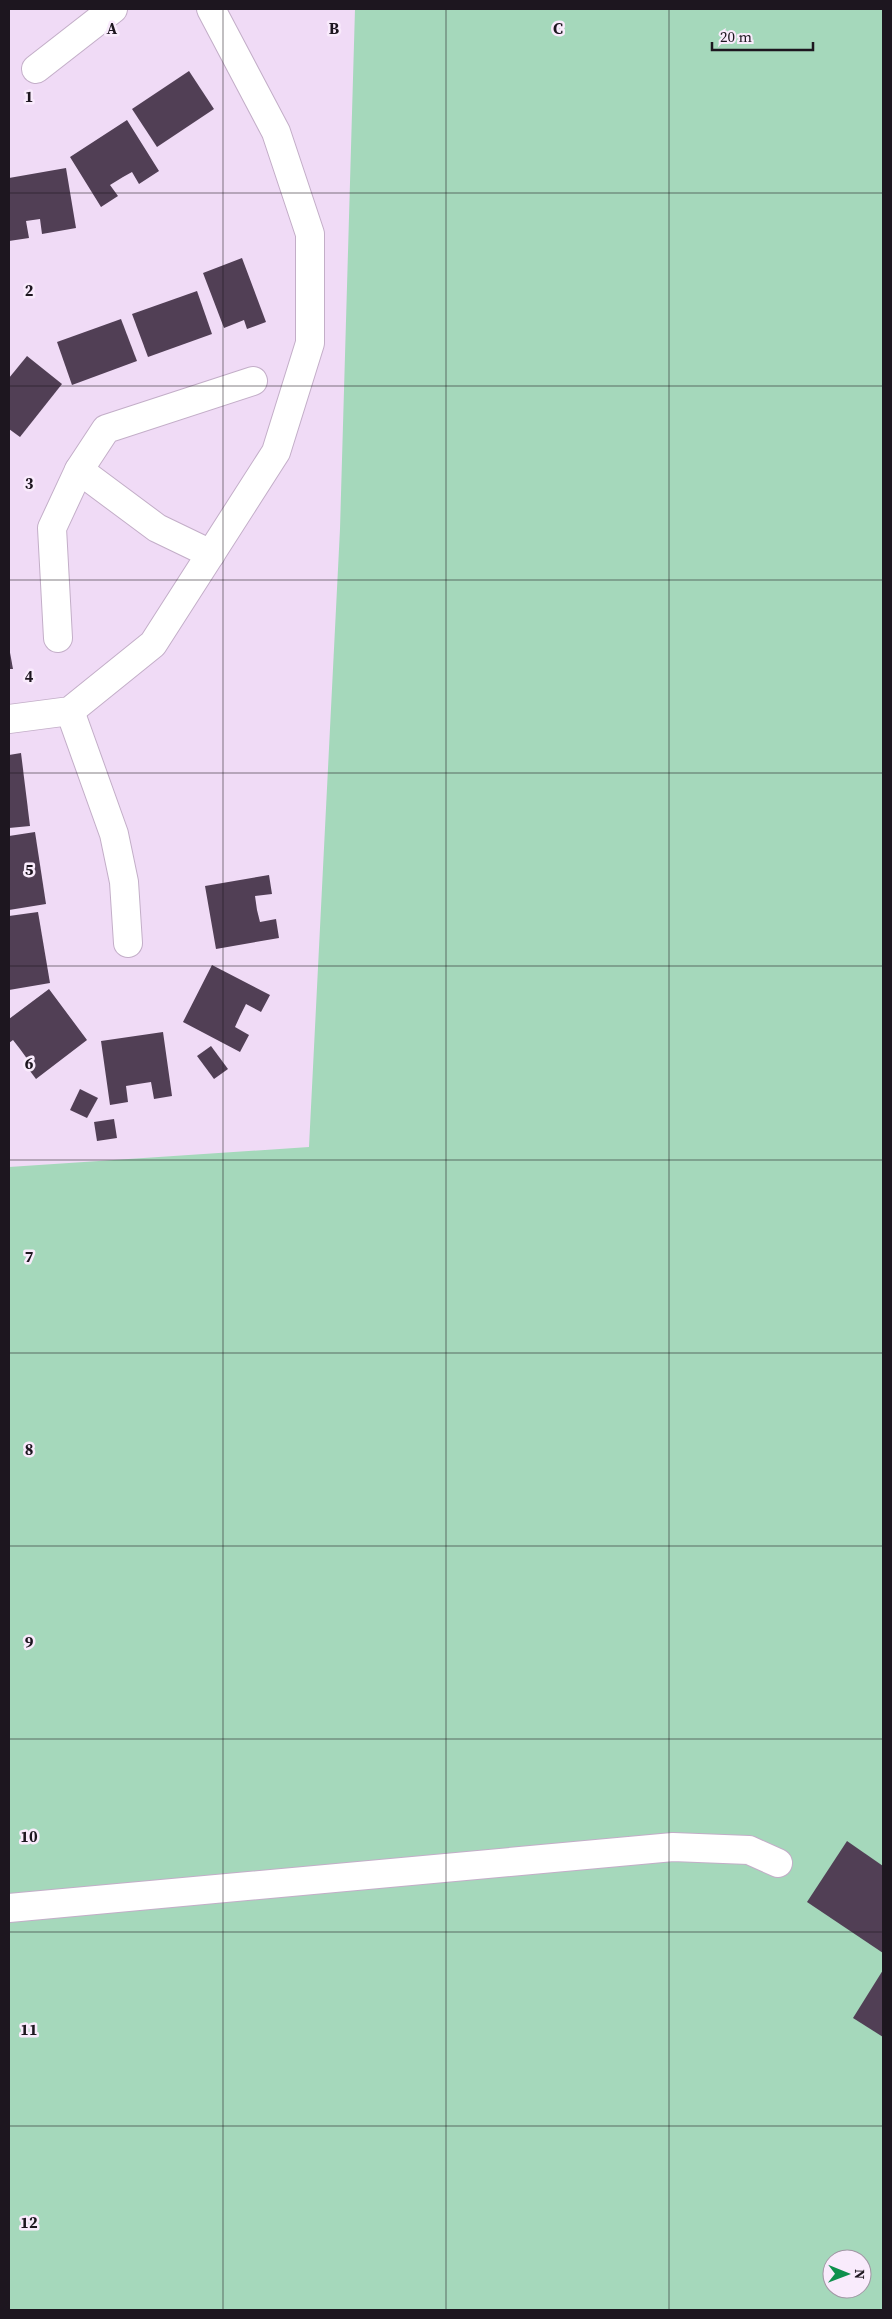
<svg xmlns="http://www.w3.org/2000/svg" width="892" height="2319" font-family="'Source Serif 4',serif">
	<rect width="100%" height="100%" fill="#f0dbf6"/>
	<path fill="#a5d8bb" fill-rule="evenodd" d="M355,9H883V2310H9V1167L309,1147L340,529ZM832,2259H862V2289H832Z"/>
	<g fill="#513f55">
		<polygon points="189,71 214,109 157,147 132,109"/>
		<polygon points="127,120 159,171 139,184 132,172 123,177 110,185 118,196 101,207 70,157"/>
		<polygon points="66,168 76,228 42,234 40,219 26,221 29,238 9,241 9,178"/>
		<polygon points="242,258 266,322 247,329 244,320 224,328 203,273"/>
		<polygon points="197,291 212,334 148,357 132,314"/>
		<polygon points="121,319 137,361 72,385 57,342"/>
		<polygon points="27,356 62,384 20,437 9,429 9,378"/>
		<polygon points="9,647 13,669 9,669"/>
		<polygon points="21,753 30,826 9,828 9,755"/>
		<polygon points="35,832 46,904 9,910 9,836"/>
		<polygon points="269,875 272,894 255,896 257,910 260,922 276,919 279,938 216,949 205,886"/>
		<polygon points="38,912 50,983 9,990 9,916"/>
		<polygon points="212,965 270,995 261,1012 246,1004 240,1016 235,1027 249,1035 240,1052 183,1022"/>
		<polygon points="49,989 87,1040 36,1079 24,1063 28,1060 20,1049 13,1040 9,1043 9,1019"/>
		<polygon points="163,1032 172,1096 154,1099 151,1082 138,1084 126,1086 128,1102 110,1105 101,1041"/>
		<polygon points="211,1046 228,1069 214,1079 197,1056"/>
		<polygon points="80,1089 98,1098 87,1118 70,1110"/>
		<polygon points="114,1119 117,1138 97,1141 94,1122"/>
		<polygon points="847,1841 883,1866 883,1953 807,1902"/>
		<polygon points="883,1970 883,2037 853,2018"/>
	</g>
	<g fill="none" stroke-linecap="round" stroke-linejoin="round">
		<g stroke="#c3aec8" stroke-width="30">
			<g id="minor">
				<polyline points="36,69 113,9"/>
				<polyline points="79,470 157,528 211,554"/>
				<polyline points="58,638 52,528 79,470 106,429 253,381"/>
				<polyline points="70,711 114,834 124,882 128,943"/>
				<polyline points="9,719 70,711 153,644 276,452 310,343 310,234 276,132 211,9"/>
				<polyline points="9,1908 673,1847 749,1850 778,1863"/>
			</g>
		</g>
		<use href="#minor" stroke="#fff" stroke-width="28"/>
	</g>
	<path fill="none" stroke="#1d161f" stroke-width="1" stroke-opacity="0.55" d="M223,9V2310M446,9V2310M669,9V2310M9,193H883M9,386H883M9,580H883M9,773H883M9,966H883M9,1160H883M9,1353H883M9,1546H883M9,1739H883M9,1932H883M9,2126H883"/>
	<g font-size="16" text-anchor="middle" font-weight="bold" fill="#1d161f" stroke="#f9ebfc" stroke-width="5" stroke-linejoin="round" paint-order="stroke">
		<text x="112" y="34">A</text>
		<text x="334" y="34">B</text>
		<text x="558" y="34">C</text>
		<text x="29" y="102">1</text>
		<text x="29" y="296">2</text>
		<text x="29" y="489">3</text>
		<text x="29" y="682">4</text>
		<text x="29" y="875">5</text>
		<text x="29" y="1069">6</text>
		<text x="29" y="1262">7</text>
		<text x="29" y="1455">8</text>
		<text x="29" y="1648">9</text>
		<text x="29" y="1842">10</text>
		<text x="29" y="2035">11</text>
		<text x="29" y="2228">12</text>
	</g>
	<rect width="892" height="2319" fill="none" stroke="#1d161f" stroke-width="20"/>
	<g transform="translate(847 2274) rotate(91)"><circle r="24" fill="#f9ebfc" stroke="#a196a4"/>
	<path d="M0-4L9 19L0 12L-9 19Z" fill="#0f904d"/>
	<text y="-8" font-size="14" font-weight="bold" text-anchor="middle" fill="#1d161f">N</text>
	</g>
	<path d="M712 42v8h101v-8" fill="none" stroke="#1d161f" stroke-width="2.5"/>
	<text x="720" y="42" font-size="15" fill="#1d161f" stroke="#f9ebfc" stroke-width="4" paint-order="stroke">20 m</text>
</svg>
